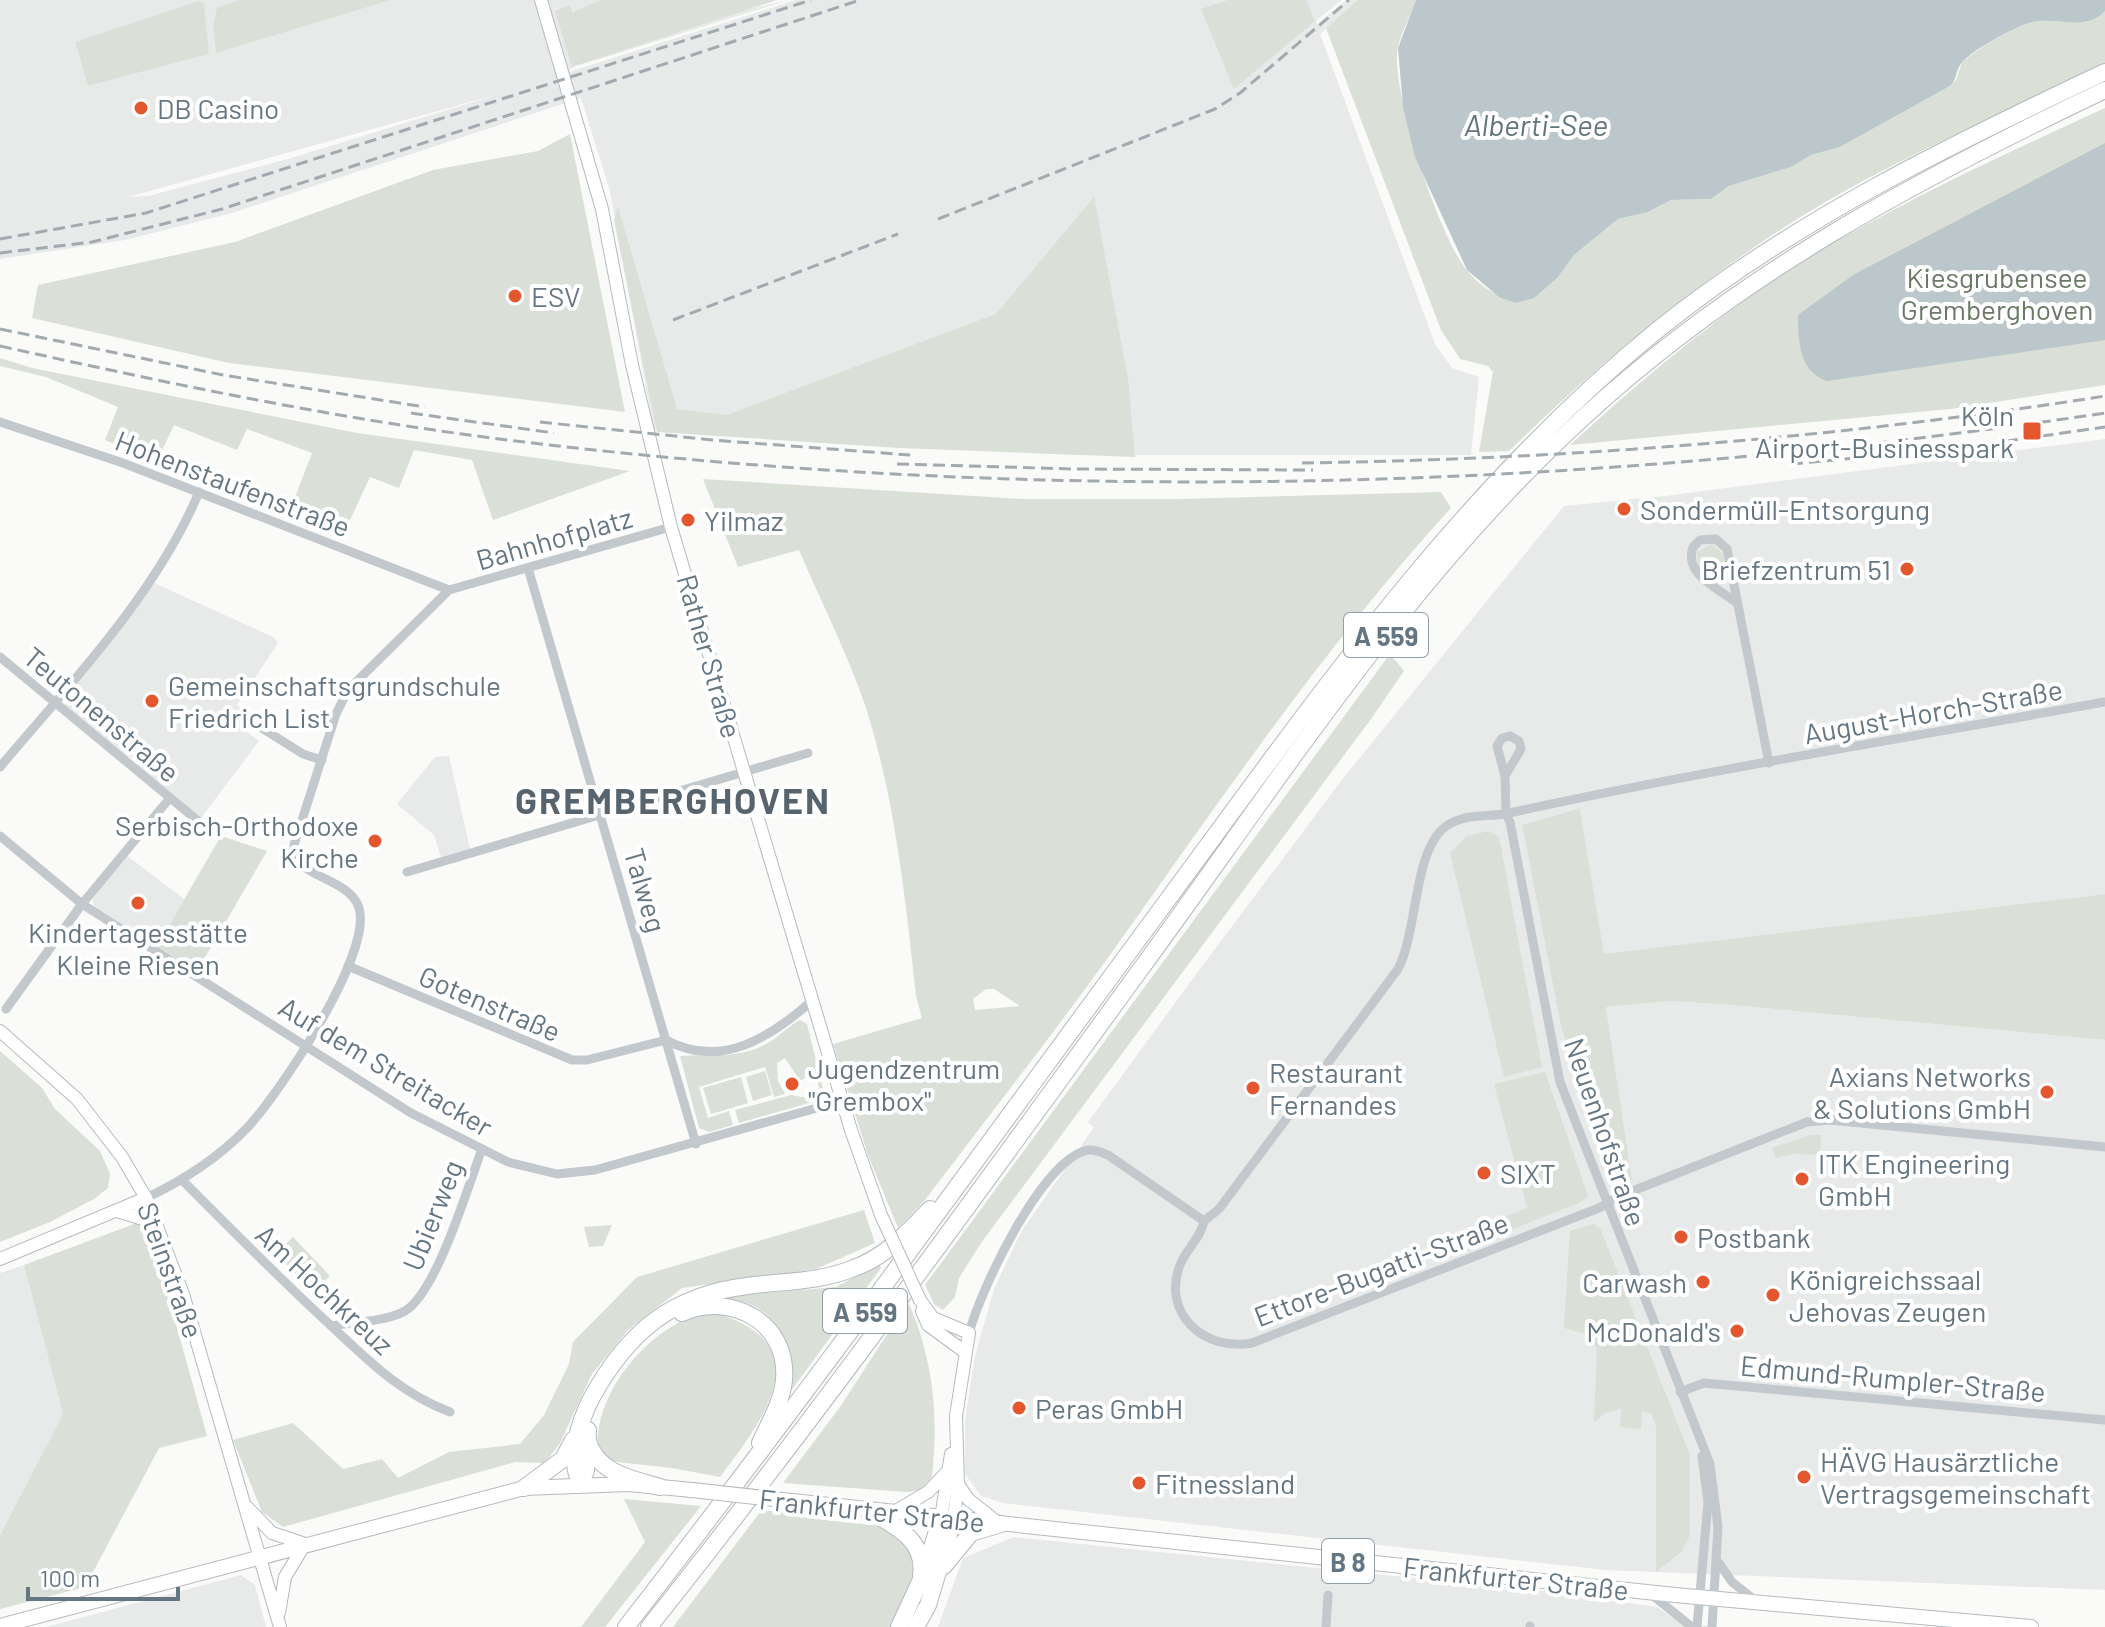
<svg xmlns="http://www.w3.org/2000/svg" width="2105" height="1627" font-family="Barlow,sans-serif">
	<rect width="100%" height="100%" fill="#fafaf8"/>
	<g fill="#e8e9e9" fill-rule="evenodd">
		<path d="M0,0H239L217,7L213,24L216,53L391,0H600L571,12L570,6L556,11L573,67L722,15L789,0L577,66L559,75L796,0H1342L1316,21L1317,24L1346,0H1358L1320,34L1435,344L1452,368L1479,377L1471,455H1076L805,442L800,432L671,423L654,431L610,191L581,98L232,213L125,240L0,259ZM203,4L209,54L88,86L75,42ZM499,94L288,159L148,196L128,197Z"/>
		<polygon points="2105,439 2105,894 1604,955 1580,808 1522,825 1561,1027 1615,1184 1632,1180 1606,1007 1670,1001 1731,1005 2105,1040 2105,1590 1605,1570 1003,1503 981,1496 965,1474 965,1420 975,1356 994,1289 1021,1232 1094,1127 1088,1122 1197,973 1341,781 1564,506 1665,496"/>
		<polygon points="154,583 275,638 278,643 237,705 256,719 247,732 259,741 201,818 138,766 137,759 124,755 65,706 65,697"/>
		<polygon points="449,756 470,849 441,857 434,835 397,804 435,757"/>
		<polygon points="126,855 184,899 157,946 94,906 92,896"/>
		<polygon points="24,1265 63,1414 0,1535 0,1273"/>
		<polygon points="1014,1537 1561,1593 1657,1607 1677,1620 1711,1627 938,1627 963,1558"/>
		<polygon points="241,1575 255,1585 266,1627 46,1627"/>
	</g>
	<g fill="#dadfd7" fill-rule="evenodd">
		<polygon points="239,0 391,0 216,53 213,24 217,7"/>
		<polygon points="600,0 777,0 572,67 555,11 570,5 572,12"/>
		<polygon points="1228,0 1306,0 1315,21 1234,89 1201,9"/>
		<path d="M1358,0H1416C1411,15 1402,31 1398,46C1389,88 1439,234 1465,268C1478,285 1496,296 1515,303L1558,277L1574,255L1618,219L1648,212L1671,200L1711,199L1729,186L1791,167L1811,155L1840,147L1950,86L1956,80L1962,62C1981,48 2005,30 2027,23C2053,15 2085,32 2105,11V65C2000,115 1889,161 1791,223C1688,289 1596,366 1509,451L1479,452L1493,372L1488,366L1460,359L1441,330L1326,28Z"/>
		<polygon points="199,1 204,4 209,54 88,86 75,42"/>
		<path d="M2105,108V385L1950,409L1570,445C1646,376 1725,309 1813,255C1906,199 2007,153 2105,108Z"/>
		<polygon points="570,134 625,412 229,363 32,318 38,285 235,242 433,170 538,151"/>
		<polygon points="1094,197 1128,379 1135,457 899,448 657,432 614,220 618,207 677,409 727,415 996,314"/>
		<polygon points="0,358 32,368 357,433 630,471 493,520 472,460 414,450 399,488 370,477 350,520 294,500 312,453 247,429 237,450 174,425 157,461 105,440 118,407 46,377 0,366"/>
		<path d="M703,479L1023,499H1181L1441,492L1451,508C1323,648 1217,805 1107,959C1048,1041 985,1120 925,1200L898,1228L868,1155L833,1044L922,1018L916,996C905,897 896,803 866,708C848,654 821,602 799,550L738,567ZM986,989H994L1020,1006L975,1010L973,999Z"/>
		<polygon points="1712,544 1723,554 1728,579 1724,584 1698,567 1697,552"/>
		<polygon points="1390,654 1404,671 1371,719 981,1243 959,1278 955,1297 943,1310 934,1304 925,1285"/>
		<polygon points="1580,808 1604,954 2105,894 2105,1040 1731,1005 1670,1001 1606,1007 1632,1180 1615,1185 1561,1027 1522,825"/>
		<polygon points="1489,831 1499,837 1542,1067 1504,1077 1450,853 1467,836"/>
		<polygon points="221,836 267,851 200,966 194,969 157,946"/>
		<path d="M800,1020L807,1024L825,1097L813,1101L812,1096L821,1093L814,1073L800,1081L785,1058L777,1063L778,1081L785,1094L774,1097L765,1067L699,1087L708,1118L729,1111L733,1125L709,1132L699,1128L680,1056C710,1053 738,1060 768,1043C779,1037 788,1026 800,1020Z"/>
		<polygon points="0,1051 42,1088 55,1109 100,1151 110,1174 108,1188 94,1199 50,1222 0,1242"/>
		<polygon points="765,1071 772,1095 753,1101 746,1077"/>
		<polygon points="1545,1072 1588,1196 1581,1202 1482,1241 1478,1228 1527,1208 1494,1084"/>
		<polygon points="741,1077 748,1103 711,1114 703,1088"/>
		<polygon points="791,1095 807,1098 809,1103 739,1123 735,1110"/>
		<polygon points="1811,1135 1821,1135 1820,1155 1793,1154 1776,1158 1772,1148"/>
		<polygon points="864,1210 875,1243 816,1269 682,1288 628,1330 592,1374 560,1443 545,1463 515,1462 283,1527 262,1512 233,1440 293,1423 343,1469 382,1459 398,1478 449,1452 520,1444 544,1415 569,1364 573,1342 637,1277"/>
		<polygon points="137,1223 144,1226 152,1237 207,1436 159,1448 85,1587 0,1609 0,1535 63,1414 24,1265"/>
		<polygon points="1593,1224 1600,1228 1690,1455 1690,1535 1682,1551 1656,1572 1656,1427 1652,1414 1642,1411 1641,1429 1620,1427 1621,1409 1605,1413 1594,1422 1597,1348 1586,1334 1564,1328 1570,1231"/>
		<polygon points="612,1225 603,1246 589,1247 584,1227"/>
		<polygon points="293,1237 330,1276 313,1292 276,1253"/>
		<path d="M879,1264L881,1268L788,1395C797,1365 787,1326 759,1309C747,1301 730,1299 716,1297L836,1287Z"/>
		<path d="M908,1302C933,1357 939,1416 932,1477L921,1490L907,1492L783,1483L840,1407Z"/>
		<path d="M708,1311C824,1341 766,1416 720,1477L672,1468L608,1461L598,1451C593,1391 651,1325 708,1311Z"/>
		<polygon points="624,1499 701,1506 605,1627 581,1627 645,1542"/>
		<path d="M785,1510L807,1518L881,1526L908,1543C919,1579 911,1596 891,1627H673L761,1511Z"/>
	</g>
	<g fill="#bbc7cb">
		<path d="M1416,0H2105V11C2084,33 2055,15 2029,23C2015,26 1967,53 1960,65C1955,73 1957,79 1950,86L1840,147L1811,155L1791,167L1729,186L1711,199L1671,200L1648,212L1618,219L1574,255L1558,277L1534,298L1515,303L1499,297L1467,270L1415,157L1403,107L1398,48Z"/>
		<path d="M2105,143V340L1827,381C1799,372 1798,340 1798,315L1853,275Z"/>
	</g>
	<g fill="none" stroke-linecap="round" stroke-linejoin="round">
		<g stroke="#b3babf" stroke-width="14">
			<g id="secondary">
				<polyline points="541,0 602,209 632,365 671,527 851,1130 881,1215"/>
				<polyline points="0,1031 77,1099 122,1157 146,1198 183,1294 280,1627"/>
				<polyline points="117,1211 156,1223"/>
				<polyline points="0,1259 146,1198"/>
				<polyline points="920,1300 933,1318 969,1333 956,1416 958,1484 954,1518"/>
				<polyline points="922,1311 928,1325 965,1352"/>
				<polyline points="958,1484 968,1499 998,1523"/>
				<polyline points="248,1508 272,1533 305,1544 285,1577 279,1613"/>
				<polyline points="894,1512 928,1492 948,1471"/>
				<polyline points="941,1518 951,1454"/>
			</g>
		</g>
		<g stroke="#b5babe" stroke-width="16">
			<g id="primary">
				<polyline points="792,1501 1675,1595 2031,1627"/>
				<polyline points="0,1626 524,1488 628,1484 692,1490"/>
			</g>
		</g>
		<g stroke="#b4b9bd" stroke-width="18">
			<g id="highway">
				<path d="M682,1313C731,1291 789,1323 784,1380C782,1402 769,1423 760,1443"/>
				<path d="M588,1441C597,1473 632,1479 660,1487"/>
				<path d="M581,1484C567,1459 579,1422 592,1397C628,1332 672,1295 747,1286C784,1281 820,1282 854,1268C885,1257 908,1232 930,1209"/>
				<polyline points="581,1484 586,1470 588,1430"/>
				<polyline points="524,1488 563,1459 573,1440"/>
				<path d="M869,1511C895,1526 926,1540 921,1575"/>
				<polyline points="944,1566 971,1533 1001,1524"/>
				<path d="M626,1627C812,1388 989,1142 1169,898C1319,695 1462,488 1660,328C1795,220 1950,145 2105,72"/>
				<path d="M649,1627C819,1414 979,1191 1140,970C1280,779 1410,575 1586,415C1741,273 1916,180 2105,90"/>
				<polyline points="899,1627 924,1573 941,1518"/>
				<polyline points="916,1627 928,1605 954,1518"/>
			</g>
		</g>
		<g stroke="#c3c8cc" stroke-width="9">
			<polyline points="0,422 123,463 449,590"/>
			<polyline points="528,568 696,1144"/>
			<polyline points="449,590 671,527"/>
			<path d="M1738,604C1720,589 1683,575 1693,547L1700,540L1716,539L1727,549L1769,763"/>
			<polyline points="0,657 203,825 216,830"/>
			<path d="M2105,702C1906,738 1706,770 1509,813C1488,818 1465,812 1445,827C1413,852 1418,931 1398,969L1219,1209L1204,1221C1201,1238 1186,1249 1180,1265C1161,1314 1205,1352 1252,1343L1599,1208L1620,1196L1807,1122L1830,1120L2105,1147"/>
			<polyline points="257,725 303,754 322,760"/>
			<polygon points="1510,736 1519,741 1521,749 1505,776 1497,746 1502,738"/>
			<path d="M0,767C70,684 157,593 199,492"/>
			<polyline points="1505,776 1506,814 1510,822 1560,1082 1710,1464 1718,1527 1712,1627"/>
			<polyline points="0,836 82,904 411,1113 508,1162 557,1174 595,1170 842,1101"/>
			<polyline points="407,872 808,753"/>
			<polyline points="348,966 572,1060 587,1060 666,1040"/>
			<polyline points="6,1009 82,904 169,799"/>
			<path d="M666,1040C721,1070 771,1037 813,1000"/>
			<path d="M182,1180C230,1228 277,1276 327,1322C367,1359 398,1392 450,1412"/>
			<path d="M146,1198C184,1180 217,1159 246,1129C279,1095 373,953 359,908C349,876 290,878 294,845L336,714L348,690L449,590"/>
			<path d="M331,1326C353,1322 385,1322 405,1311C437,1292 468,1186 482,1149"/>
			<path d="M969,1333C981,1289 1039,1166 1084,1151C1092,1148 1100,1152 1108,1155L1204,1221"/>
			<polyline points="1680,1392 1704,1383 2105,1420"/>
			<polyline points="1719,1563 1732,1582 1756,1601"/>
			<polyline points="1652,1595 1692,1627"/>
			<polyline points="1326,1627 1328,1595"/>
			<polyline points="1530,1627 1530,1626"/>
			<polyline points="1697,1627 1708,1502 1702,1456"/>
		</g>
		<use href="#secondary" stroke="#fff" stroke-width="12"/>
		<use href="#primary" stroke="#fff" stroke-width="14"/>
		<use href="#highway" stroke="#fff" stroke-width="16"/>
		<g stroke="#a2aab0" stroke-width="3" stroke-dasharray="12 6" stroke-linecap="butt">
			<polyline points="938,219 1215,109 1240,93 1349,0"/>
			<polyline points="0,239 146,213 811,0"/>
			<polyline points="0,253 92,242 222,209 860,0"/>
			<polyline points="673,320 898,234"/>
			<polyline points="0,329 223,375 425,407"/>
			<path d="M0,346C162,382 327,417 492,438C1028,506 1570,493 2105,413"/>
			<polyline points="411,413 554,433"/>
			<polyline points="540,422 712,440 910,455"/>
			<path d="M1302,463C1571,459 1839,438 2105,396"/>
			<polyline points="897,464 1075,469 1313,470"/>
			<polyline points="1791,464 1944,450 2105,427"/>
		</g>
		<g stroke="#b3babf" stroke-width="14" stroke-linecap="butt">
			<polyline id="secondary-bridge" points="881,1215 920,1300"/>
		</g>
		<g stroke="#b5babe" stroke-width="16" stroke-linecap="butt">
			<polyline id="primary-bridge" points="692,1490 792,1501"/>
		</g>
		<use href="#secondary-bridge" stroke="#fff" stroke-width="12"/>
		<use href="#primary-bridge" stroke="#fff" stroke-width="14"/>
	</g>
	<g fill="#e4572e" stroke="#fff" stroke-width="3">
		<circle cx="141" cy="108" r="8"/>
		<circle cx="515" cy="296" r="8"/>
		<rect x="2022" y="421" width="20" height="20" rx="4"/>
		<circle cx="1624" cy="509" r="8"/>
		<circle cx="688" cy="520" r="8"/>
		<circle cx="1907" cy="569" r="8"/>
		<circle cx="152" cy="701" r="8"/>
		<circle cx="375" cy="841" r="8"/>
		<circle cx="138" cy="903" r="8"/>
		<circle cx="792" cy="1084" r="8"/>
		<circle cx="1253" cy="1088" r="8"/>
		<circle cx="2047" cy="1092" r="8"/>
		<circle cx="1484" cy="1173" r="8"/>
		<circle cx="1802" cy="1179" r="8"/>
		<circle cx="1681" cy="1237" r="8"/>
		<circle cx="1703" cy="1282" r="8"/>
		<circle cx="1773" cy="1295" r="8"/>
		<circle cx="1737" cy="1331" r="8"/>
		<circle cx="1019" cy="1408" r="8"/>
		<circle cx="1804" cy="1477" r="8"/>
		<circle cx="1139" cy="1483" r="8"/>
	</g>
	<g text-anchor="middle" dominant-baseline="central" stroke-width="8" stroke-linejoin="round" paint-order="stroke">
		<g fill="#fff" stroke="#939fa8" stroke-width="2">
			<rect x="1344" y="613" width="84" height="44" rx="6"/>
			<rect x="823" y="1289" width="84" height="44" rx="6"/>
			<rect x="1322" y="1539" width="52" height="44" rx="6"/>
		</g>
		<g font-size="26" font-weight="bold" fill="#657683">
			<text x="1386" y="635">A 559</text>
			<text x="865" y="1311">A 559</text>
			<text x="1348" y="1561">B 8</text>
		</g>
		<g font-size="28" fill="#657683" stroke="#fff" text-anchor="start">
			<text x="157" y="108">DB Casino</text>
			<text x="531" y="296">ESV</text>
			<text x="2014" y="415" text-anchor="end">Köln<tspan x="2014" dy="32">Airport-Businesspark</tspan></text>
			<text x="1640" y="509">Sondermüll-Entsorgung</text>
			<text x="704" y="520">Yilmaz</text>
			<text x="1891" y="569" text-anchor="end">Briefzentrum 51</text>
			<text x="168" y="685">Gemeinschaftsgrundschule<tspan x="168" dy="32">Friedrich List</tspan></text>
			<text x="359" y="825" text-anchor="end">Serbisch-Orthodoxe<tspan x="359" dy="32">Kirche</tspan></text>
			<text x="138" y="932" text-anchor="middle">Kindertagesstätte<tspan x="138" dy="32">Kleine Riesen</tspan></text>
			<text x="808" y="1068">Jugendzentrum<tspan x="808" dy="32">"Grembox"</tspan></text>
			<text x="1269" y="1072">Restaurant<tspan x="1269" dy="32">Fernandes</tspan></text>
			<text x="2031" y="1076" text-anchor="end">Axians Networks<tspan x="2031" dy="32">&amp; Solutions GmbH</tspan></text>
			<text x="1818" y="1163">ITK Engineering<tspan x="1818" dy="32">GmbH</tspan></text>
			<text x="1500" y="1173">SIXT</text>
			<text x="1697" y="1237">Postbank</text>
			<text x="1789" y="1279">Königreichssaal<tspan x="1789" dy="32">Jehovas Zeugen</tspan></text>
			<text x="1687" y="1282" text-anchor="end">Carwash</text>
			<text x="1721" y="1331" text-anchor="end">McDonald's</text>
			<text x="1035" y="1408">Peras GmbH</text>
			<text x="1820" y="1461">HÄVG Hausärztliche<tspan x="1820" dy="32">Vertragsgemeinschaft</tspan></text>
			<text x="1155" y="1483">Fitnessland</text>
		</g>
		<g font-size="28" fill="#687a64" stroke="#fff">
			<text x="1997" y="277">Kiesgrubensee<tspan x="1997" dy="32">Gremberghoven</tspan></text>
		</g>
		<g font-size="28" fill="#657683" stroke="#fff">
			<text transform="translate(233 483) rotate(21)">Hohenstaufenstraße</text>
			<text transform="translate(554 538) rotate(-16)">Bahnhofplatz</text>
			<text transform="translate(710 656) rotate(74)">Rather Straße</text>
			<text transform="translate(1933 711) rotate(-10)">August-Horch-Straße</text>
			<text transform="translate(102 714) rotate(40)">Teutonenstraße</text>
			<text transform="translate(646 890) rotate(74)">Talweg</text>
			<text transform="translate(490 1003) rotate(23)">Gotenstraße</text>
			<text transform="translate(386 1066) rotate(31)">Auf dem Streitacker</text>
			<text transform="translate(1606 1132) rotate(71)">Neuenhofstraße</text>
			<text transform="translate(432 1215) rotate(-68)">Ubierweg</text>
			<text transform="translate(1381 1269) rotate(-21)">Ettore-Bugatti-Straße</text>
			<text transform="translate(171 1270) rotate(70)">Steinstraße</text>
			<text transform="translate(325 1289) rotate(43)">Am Hochkreuz</text>
			<text transform="translate(1893 1378) rotate(5)">Edmund-Rumpler-Straße</text>
			<text transform="translate(872 1510) rotate(6)">Frankfurter Straße</text>
			<text transform="translate(1516 1578) rotate(6)">Frankfurter Straße</text>
		</g>
		<g font-size="30" font-style="italic" fill="#60757c" stroke="#fff">
			<text x="1536" y="124">Alberti-See</text>
		</g>
		<g font-size="36" font-weight="bold" letter-spacing="2" fill="#57646e" stroke="#fff">
			<text x="673" y="799">GREMBERGHOVEN</text>
		</g>
	</g>
	<path d="M28 1587v12h150v-12" fill="none" stroke="#657683" stroke-width="4"/>
	<text x="40" y="1587" font-size="24" fill="#657683" stroke="#ffffff" stroke-width="6" paint-order="stroke">100 m</text>
</svg>
